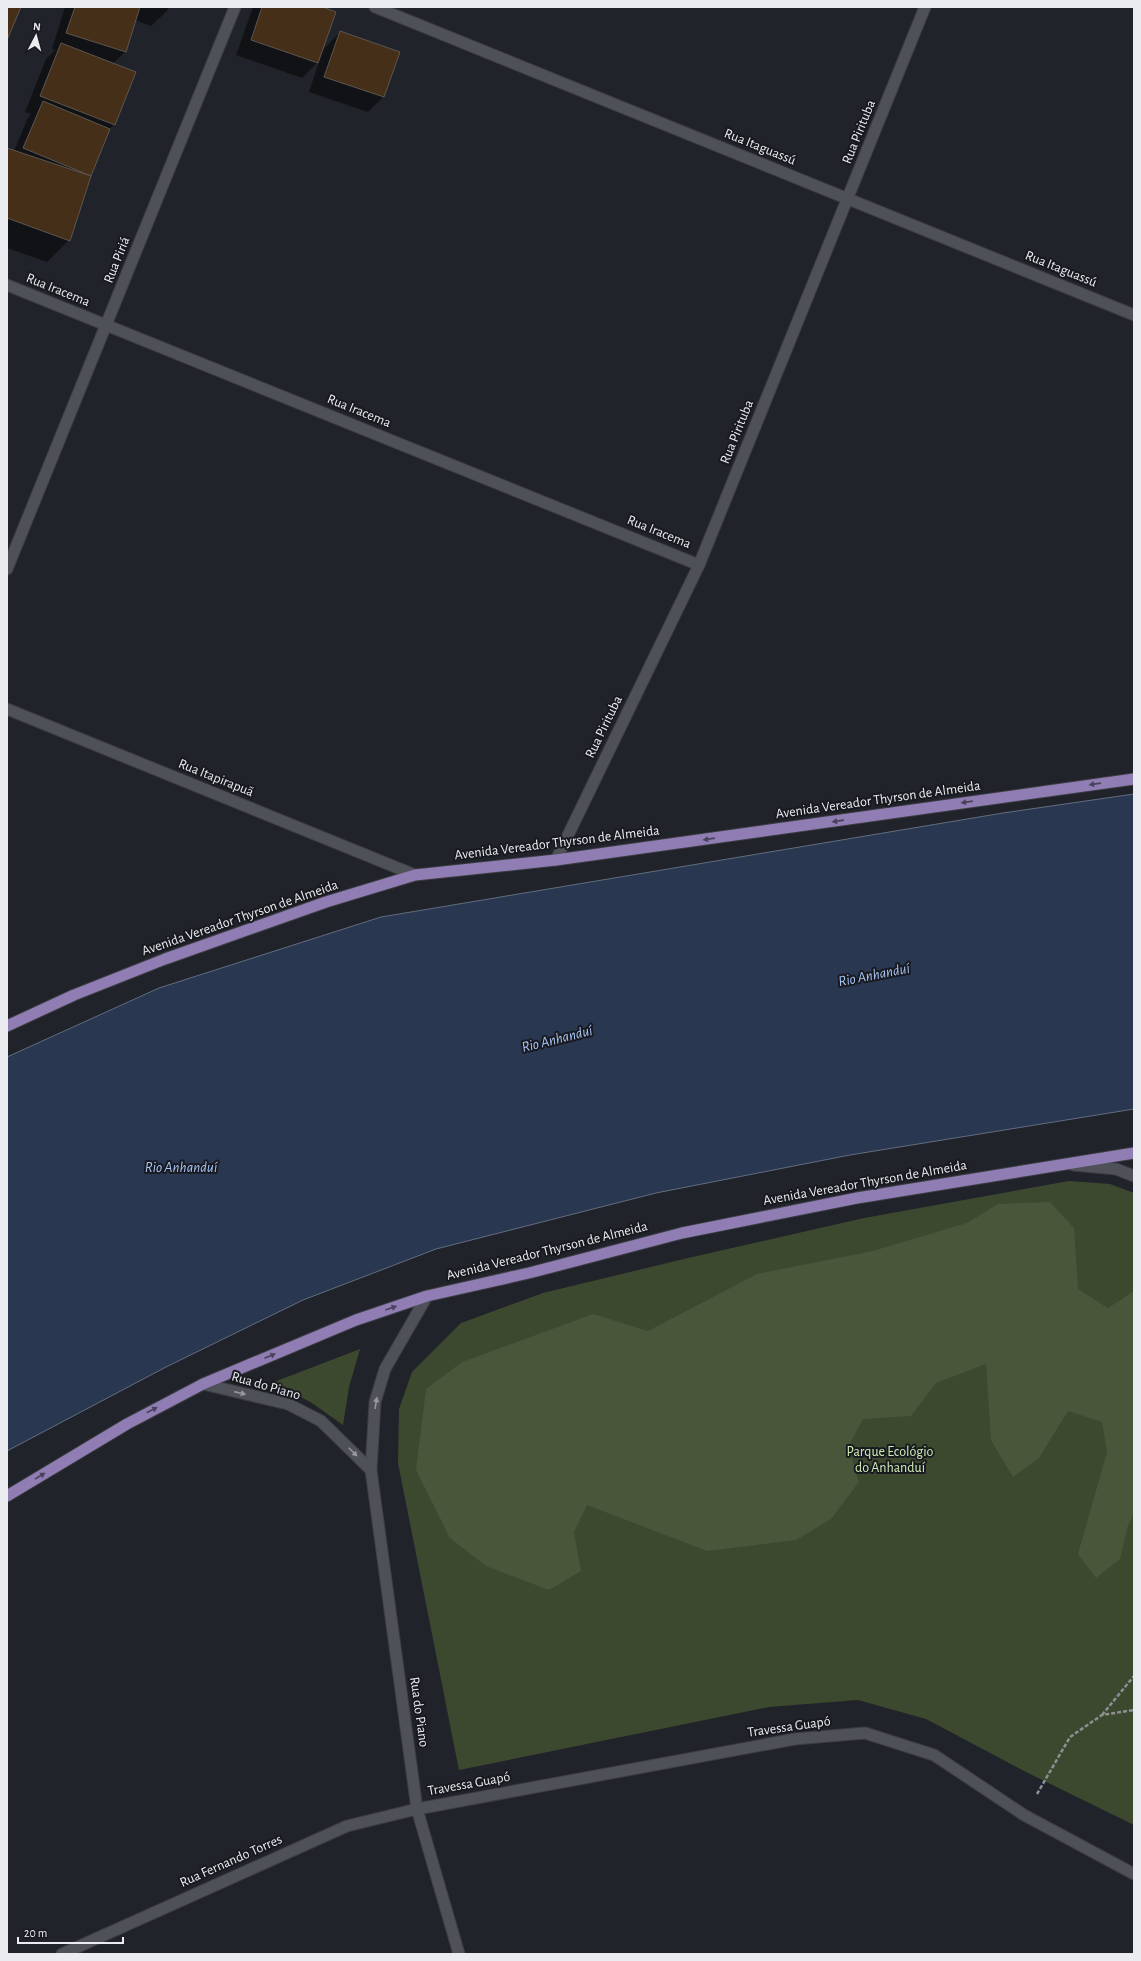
<svg xmlns="http://www.w3.org/2000/svg" width="1141" height="1961" font-family="'Alegreya Sans',sans-serif">
	<rect width="100%" height="100%" fill="#21232a"/>
	<g fill="#3d492f">
		<polygon points="1069,1181 1110,1184 1134,1193 1134,1825 1024,1771 926,1719 858,1700 769,1707 459,1770 398,1463 399,1409 412,1372 461,1323 543,1293 688,1258 864,1218"/>
		<polygon points="360,1349 349,1387 343,1425 312,1403 274,1382"/>
	</g>
	<polygon fill="#49563a" points="1050,1202 1074,1228 1078,1289 1108,1308 1134,1291 1134,1514 1128,1525 1120,1559 1096,1578 1078,1554 1107,1452 1102,1422 1068,1411 1039,1458 1013,1477 991,1440 986,1364 936,1383 911,1416 863,1419 848,1447 859,1482 831,1519 796,1540 707,1551 587,1505 574,1532 581,1571 549,1590 486,1566 450,1538 416,1470 426,1389 462,1362 593,1314 648,1331 757,1274 873,1251 967,1223 998,1204"/>
	<polygon fill="#293750" stroke="#636d80" points="1134,794 1134,1109 850,1155 656,1193 436,1249 303,1300 166,1367 7,1451 7,1057 159,988 381,917 1003,813"/>
	<g fill="#0007">
		<polygon points="65,7 168,7 167,11 151,26 135,20 125,52 113,64 135,73 114,125 108,130 88,177 69,240 47,262 7,248 7,149 14,151 28,118 31,114 25,112 46,59 55,50 52,49"/>
		<polygon points="253,7 320,7 335,12 317,63 302,78 236,55"/>
		<polygon points="340,32 383,97 368,112 309,92 323,50"/>
	</g>
	<g fill="#452f18" stroke="#5c5650">
		<polygon points="7,7 21,7 7,40"/>
		<polygon points="75,7 140,7 126,52 66,33"/>
		<polygon points="262,7 323,7 336,12 318,63 251,40"/>
		<polygon points="340,31 400,52 384,97 324,77"/>
		<polygon points="61,43 136,72 115,125 40,96"/>
		<polygon points="43,101 110,129 91,176 23,148"/>
		<polygon points="7,148 91,176 70,241 7,218"/>
	</g>
	<g fill="none" stroke-linecap="round" stroke-linejoin="round">
		<g stroke="#3c3d43" stroke-width="13">
			<polyline id="service" points="1073,1165 1116,1169 1134,1176"/>
		</g>
		<g stroke="#3c3d43" stroke-width="13">
			<g id="minor">
				<polyline points="375,7 1134,315"/>
				<polyline points="7,285 699,565"/>
				<polyline points="7,569 235,7"/>
				<polyline points="7,709 415,875"/>
				<polyline points="556,860 699,565 925,7"/>
				<polyline points="62,1954 347,1826 417,1809 795,1739 865,1733 934,1755 1024,1815 1134,1874"/>
			</g>
		</g>
		<g stroke="#3c3d43" stroke-width="13">
			<g id="tertiary">
				<polyline points="427,1296 385,1369 375,1402 371,1470 417,1809 459,1954"/>
				<polyline points="203,1384 288,1404 321,1421 371,1470"/>
			</g>
		</g>
		<g stroke="#3c3d43" stroke-width="13">
			<g id="primary">
				<polyline points="7,1026 74,995 165,959 326,902 415,875 556,860 1134,779"/>
				<polyline points="7,1496 127,1424 203,1384 356,1320 427,1296 529,1273 682,1233 857,1198 1134,1153"/>
			</g>
		</g>
		<g stroke="#8e8f94" stroke-width="2.5" stroke-dasharray="4 2" stroke-linecap="butt">
			<polyline points="1102,1715 1134,1676"/>
			<polyline points="1037,1794 1070,1737 1102,1715 1134,1710"/>
		</g>
		<use href="#service" stroke="#4f5158" stroke-width="11"/>
		<use href="#minor" stroke="#4f5158" stroke-width="11"/>
		<use href="#tertiary" stroke="#4f5158" stroke-width="11"/>
		<use href="#primary" stroke="#8f7db3" stroke-width="11"/>
	</g>
	<defs><path id="oneway-solid" d="M-6-.8H1V-3.2L6.5 0L1 3.2V.8H-6Z"/></defs>
	<g fill="#48425b">
		<use href="#oneway-solid" transform="translate(1095 784) rotate(172)"/>
		<use href="#oneway-solid" transform="translate(967 802) rotate(172)"/>
		<use href="#oneway-solid" transform="translate(838 821) rotate(172)"/>
		<use href="#oneway-solid" transform="translate(709 839) rotate(172)"/>
		<use href="#oneway-solid" transform="translate(391 1308) rotate(-19)"/>
		<use href="#oneway-solid" transform="translate(270 1356) rotate(-23)"/>
		<use href="#oneway-solid" transform="translate(152 1410) rotate(-27)"/>
		<use href="#oneway-solid" transform="translate(40 1476) rotate(-31)"/>
	</g>
	<g fill="#95979c">
		<use href="#oneway-solid" transform="translate(240 1393) rotate(13)"/>
		<use href="#oneway-solid" transform="translate(376 1403) rotate(-81)"/>
		<use href="#oneway-solid" transform="translate(353 1452) rotate(45)"/>
	</g>
	<g text-anchor="middle" dominant-baseline="central" stroke-width="4" stroke-linejoin="round" paint-order="stroke">
		<g font-size="14" fill="#ebecf0" stroke="#181a20">
			<text transform="translate(859 132) rotate(-68)">Rua Pirituba</text>
			<text transform="translate(760 147) rotate(22)">Rua Itaguassú</text>
			<text transform="translate(117 260) rotate(-68)">Rua Piriá</text>
			<text transform="translate(1061 269) rotate(22)">Rua Itaguassú</text>
			<text transform="translate(58 290) rotate(22)">Rua Iracema</text>
			<text transform="translate(359 411) rotate(22)">Rua Iracema</text>
			<text transform="translate(737 432) rotate(-68)">Rua Pirituba</text>
			<text transform="translate(659 532) rotate(22)">Rua Iracema</text>
			<text transform="translate(604 727) rotate(-64)">Rua Pirituba</text>
			<text transform="translate(216 778) rotate(22)">Rua Itapirapuã</text>
			<text transform="translate(878 800) rotate(-8)">Avenida Vereador Thyrson de Almeida</text>
			<text transform="translate(557 843) rotate(-7)">Avenida Vereador Thyrson de Almeida</text>
			<text transform="translate(240 918) rotate(-19)">Avenida Vereador Thyrson de Almeida</text>
			<text transform="translate(865 1183) rotate(-10)">Avenida Vereador Thyrson de Almeida</text>
			<text transform="translate(547 1251) rotate(-14)">Avenida Vereador Thyrson de Almeida</text>
			<text transform="translate(266 1386) rotate(16)">Rua do Piano</text>
			<text transform="translate(419 1712) rotate(82)">Rua do Piano</text>
			<text transform="translate(789 1727) rotate(-8)">Travessa Guapó</text>
			<text transform="translate(469 1784) rotate(-10)">Travessa Guapó</text>
			<text transform="translate(231 1861) rotate(-24)">Rua Fernando Torres</text>
		</g>
		<g font-size="14" fill="#d1ecb5" stroke="#181a20">
			<text x="890" y="1452">Parque Ecológio<tspan x="890" dy="16">do Anhanduí</tspan></text>
		</g>
		<g font-size="15" font-style="italic" fill="#a8c6f8" stroke="#181a20">
			<text transform="translate(874 975) rotate(-11)">Rio Anhanduí</text>
			<text transform="translate(557 1039) rotate(-14)">Rio Anhanduí</text>
			<text x="181" y="1167">Rio Anhanduí</text>
		</g>
	</g>
	<rect width="1141" height="1961" fill="none" stroke="#ebecf0" stroke-width="16"/>
	<g transform="translate(36 36) rotate(6)" stroke="#181a20" stroke-width="3" paint-order="stroke">
	<path d="M0-3L7 15L0 10L-7 15Z" fill="#ebecf0"/>
	<text y="-6" font-size="11" font-weight="bold" text-anchor="middle" fill="#ebecf0">N</text>
	</g>
	<path d="M18 1937v6h105v-6" fill="none" stroke="#ebecf0" stroke-width="2"/>
	<text x="24" y="1937" font-size="12" fill="#ebecf0" stroke="#181a20" stroke-width="3" paint-order="stroke">20 m</text>
</svg>
